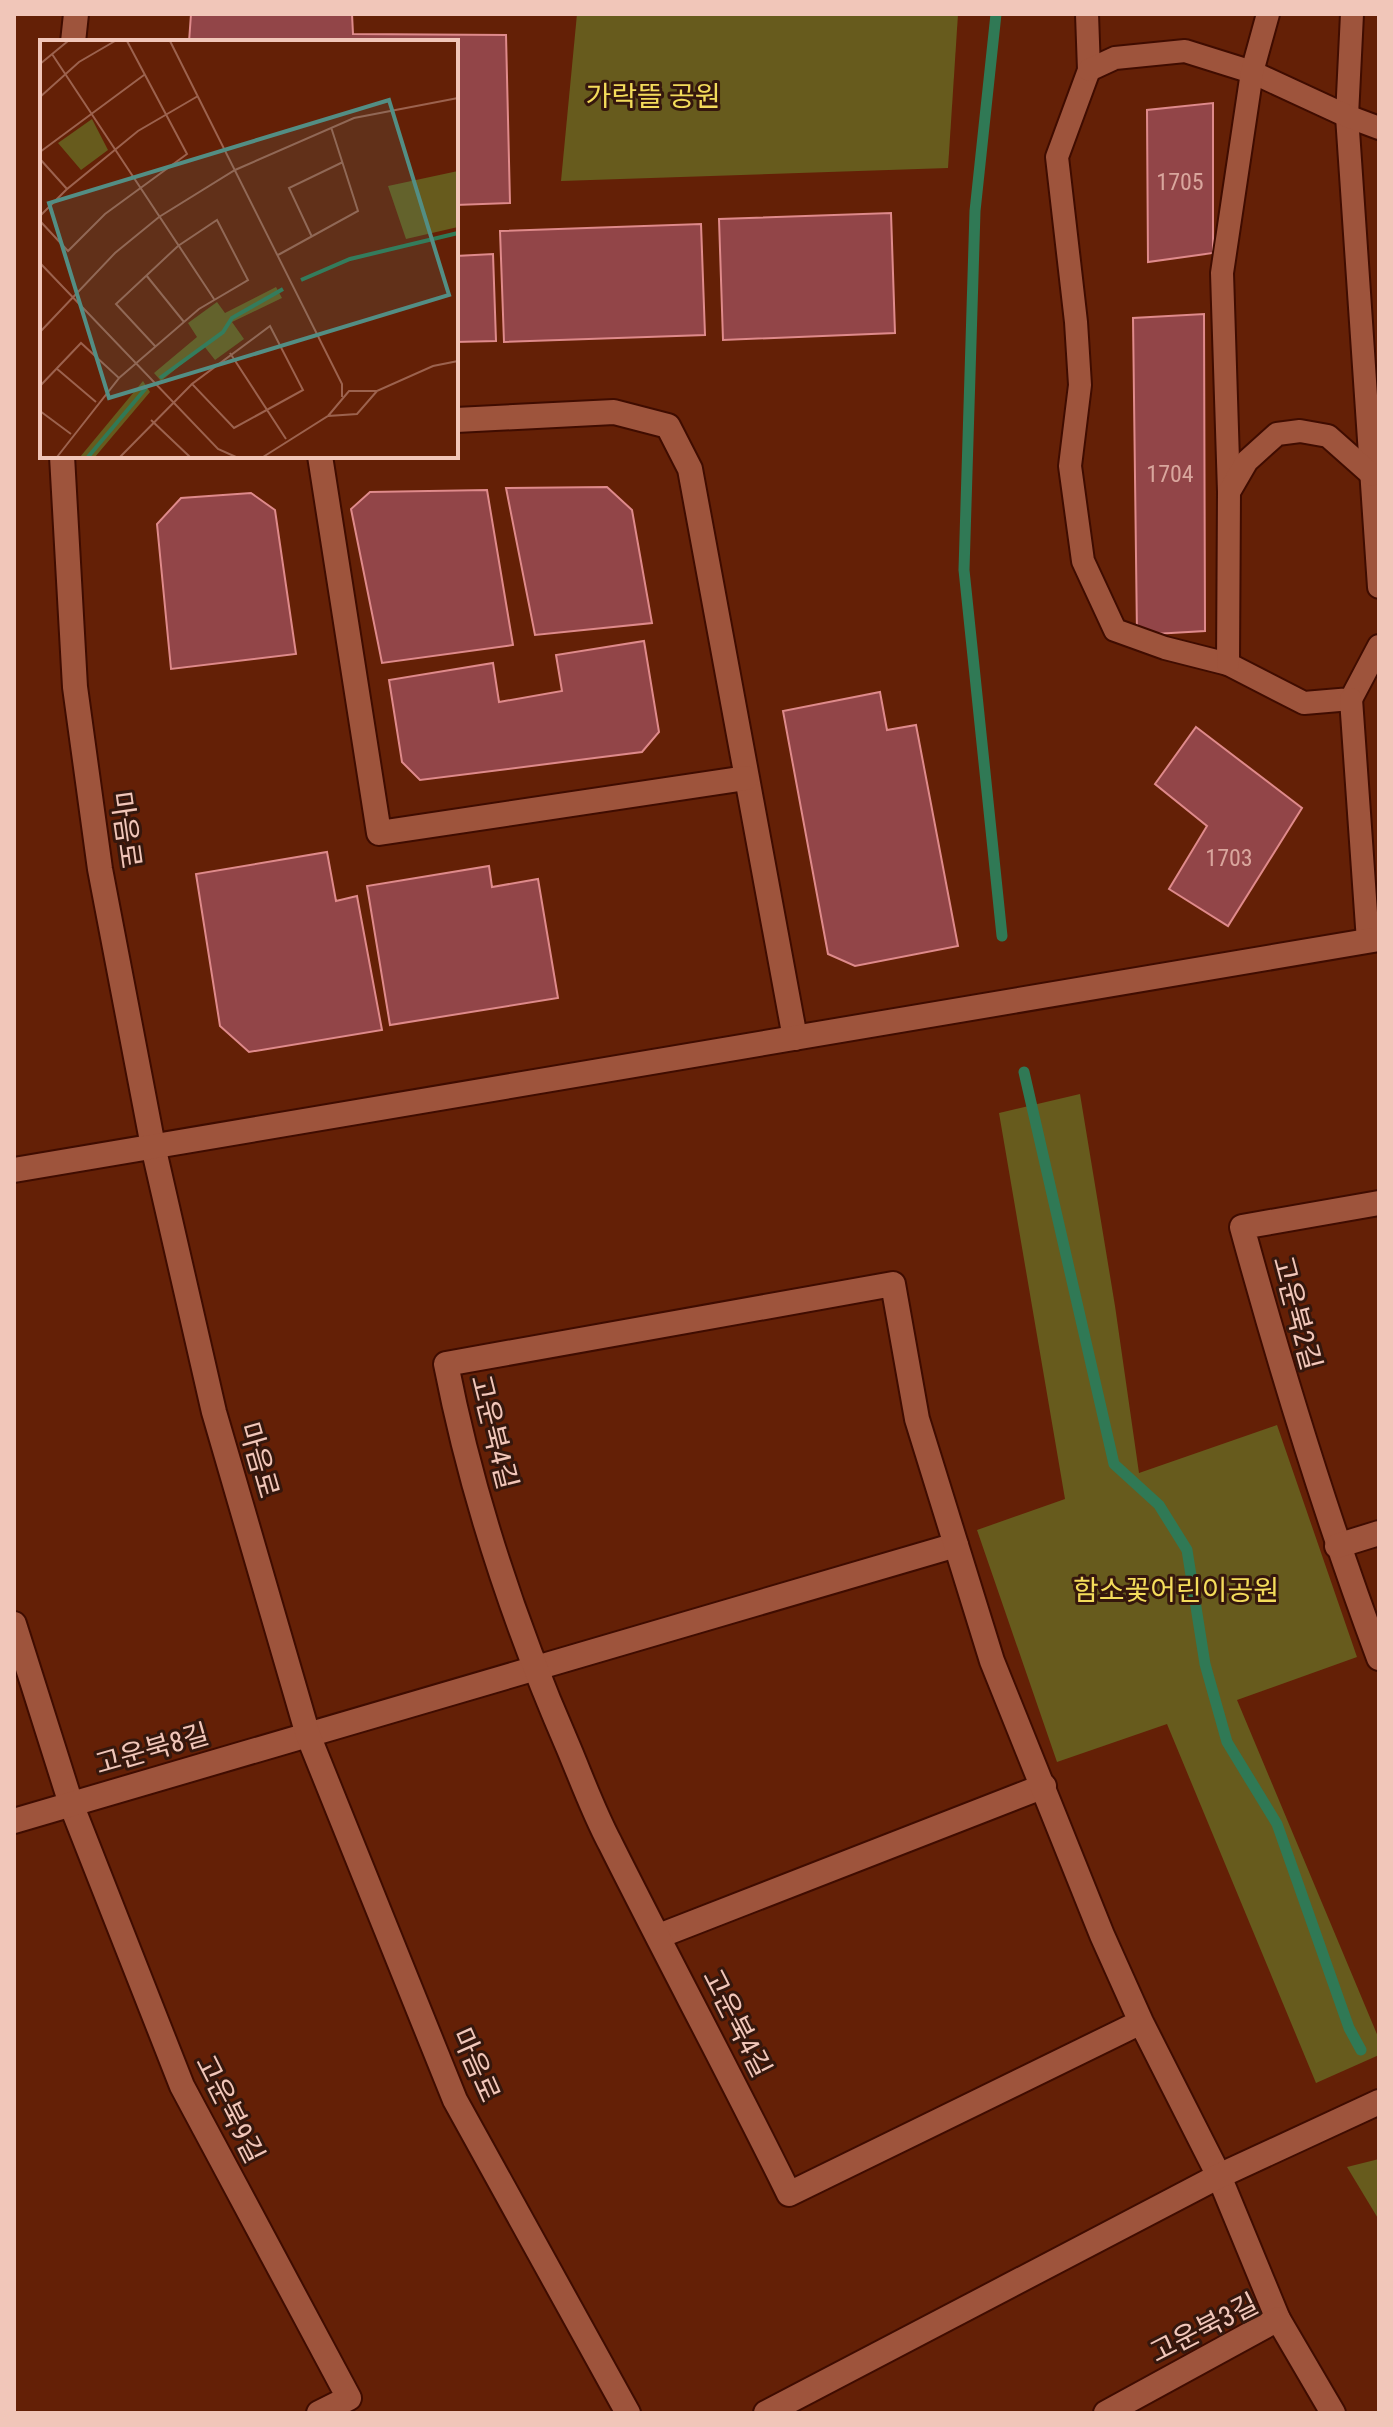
<svg xmlns="http://www.w3.org/2000/svg" width="1393" height="2427" font-family="'Roboto Condensed','Noto Sans KR',sans-serif">
	<rect width="100%" height="100%" fill="#642006"/>
	<g fill="#675b1d">
		<polygon points="577,14 958,14 948,168 561,181"/>
		<polygon points="1080,1094 1115,1306 1139,1473 1277,1425 1357,1657 1237,1700 1379,2039 1379,2055 1316,2083 1167,1724 1057,1762 977,1530 1065,1499 999,1113"/>
		<polygon points="1379,2159 1379,2220 1347,2167"/>
	</g>
	<g fill="none" stroke-linecap="round" stroke-linejoin="round">
		<g stroke="#307955" stroke-width="11">
			<polyline points="996,14 975,211 964,570 1002,936"/>
			<polyline points="1024,1072 1114,1464 1159,1505 1187,1550 1205,1664 1227,1742 1277,1824 1349,2028 1361,2050"/>
		</g>
	</g>
	<g fill="#924548" stroke="#df8a8b" stroke-width="2">
		<polygon points="191,14 352,14 353,34 506,35 510,203 456,205 456,42 189,42"/>
		<polygon points="1213,103 1213,253 1148,262 1147,110"/>
		<polygon points="891,213 895,333 723,340 719,219"/>
		<polygon points="701,224 705,335 504,342 500,231"/>
		<polygon points="493,254 496,341 456,342 456,256"/>
		<polygon points="1204,314 1205,631 1137,635 1133,318"/>
		<polygon points="607,487 632,510 652,623 535,635 506,488"/>
		<polygon points="487,490 513,645 382,663 351,509 370,492"/>
		<polygon points="251,493 275,510 296,654 171,669 157,524 181,498"/>
		<polygon points="644,641 659,732 642,752 420,780 402,762 389,680 493,663 499,702 562,691 556,655"/>
		<polygon points="880,692 887,730 916,725 958,946 855,966 828,954 783,711"/>
		<polygon points="1196,727 1302,808 1228,926 1169,889 1207,826 1155,784"/>
		<polygon points="327,852 336,901 357,896 382,1030 249,1052 220,1026 196,874"/>
		<polygon points="489,866 492,887 538,879 558,998 390,1025 367,886"/>
	</g>
	<g fill="none" stroke-linecap="round" stroke-linejoin="round">
		<g stroke="#3f0c00" stroke-width="26">
			<g id="lane">
				<polyline points="1087,14 1089,70 1057,157 1076,322 1080,385 1070,466 1083,561 1115,630 1165,648 1228,664 1304,703 1351,699 1379,646"/>
				<polyline points="1352,14 1347,116 1379,587"/>
				<polyline points="1089,70 1115,58 1185,51 1252,72 1347,116 1379,128"/>
				<polyline points="1229,492 1222,273 1252,72 1268,14"/>
				<polyline points="1228,664 1229,492 1247,461 1277,434 1300,431 1328,436 1372,475"/>
				<polyline points="1351,699 1368,941"/>
			</g>
		</g>
		<g stroke="#3f0c00" stroke-width="28">
			<g id="street">
				<polyline points="456,420 614,412 668,426 690,469 795,1038"/>
				<polyline points="320,456 379,833 746,778"/>
				<path d="M1379,1203L1242,1227C1282,1373 1326,1516 1379,1658"/>
				<polyline points="1337,1546 1379,1533"/>
				<polyline points="14,1624 71,1804 182,2086 349,2398 319,2413"/>
				<polyline points="14,1821 956,1545"/>
				<polyline points="659,1936 1044,1786"/>
				<path d="M1141,2022L789,2194C731,2076 669,1961 610,1843C594,1813 582,1780 569,1749C515,1625 472,1497 446,1364L893,1284L917,1419L992,1661L1102,1935L1141,2022L1219,2176L1278,2319"/>
				<polyline points="1106,2413 1278,2319 1333,2413"/>
			</g>
		</g>
		<g stroke="#3f0c00" stroke-width="28">
			<g id="secondary">
				<polyline points="73,42 76,14"/>
				<polyline points="62,456 75,687 100,869 153,1146 214,1412 308,1735 455,2100 628,2413"/>
				<polyline points="14,1170 1379,939"/>
				<polyline points="766,2413 1219,2176 1379,2102"/>
			</g>
		</g>
		<use href="#lane" stroke="#9e543c" stroke-width="22"/>
		<use href="#street" stroke="#9e543c" stroke-width="24"/>
		<use href="#secondary" stroke="#9e543c" stroke-width="24"/>
	</g>
	<g text-anchor="middle" dominant-baseline="central" stroke-width="6" stroke-linejoin="round" paint-order="stroke">
		<g font-size="24" fill="#d9a69d">
			<text x="1180" y="182">1705</text>
			<text x="1170" y="474">1704</text>
			<text x="1229" y="858">1703</text>
		</g>
		<g font-size="28" fill="#f4dc5b" stroke="#35170d">
			<text x="653" y="96">가락뜰 공원</text>
			<text x="1176" y="1590">함소꽃어린이공원</text>
		</g>
		<g font-size="28" fill="#f1c6b9" stroke="#35170d">
			<text transform="translate(126 830) rotate(82)">마음로</text>
			<text transform="translate(1297 1313) rotate(75)">고운북2길</text>
			<text transform="translate(494 1432) rotate(76)">고운북4길</text>
			<text transform="translate(259 1460) rotate(74)">마음로</text>
			<text transform="translate(152 1749) rotate(-16)">고운북8길</text>
			<text transform="translate(737 2023) rotate(63)">고운북4길</text>
			<text transform="translate(476 2065) rotate(66)">마음로</text>
			<text transform="translate(230 2109) rotate(63)">고운북9길</text>
			<text transform="translate(1204 2328) rotate(-27)">고운북3길</text>
		</g>
	</g>
	<g transform="translate(40 40)">
		<rect width="418" height="418" fill="#642006"/>
		<path d="M52,79L68,110L41,130L18,103ZM418,131V187L366,199L348,146ZM236,247L242,258L192,282L204,299L175,320L164,306L121,341L114,333L157,297L148,283L177,262L185,273ZM103,341L110,352L55,417H40Z" fill="#675b1d"/>
		<path fill="none" stroke="#307955" stroke-width="4" d="M261,240L310,219L418,193M120,338L183,292L192,278L243,249M48,417L106,348"/>
		<path fill="none" stroke="#9c624e" stroke-width="2" d="M130,1L302,344V357M12,14L174,259M0,24L28,1M0,57L39,22L75,1M0,112L104,35M0,119L27,149L98,91L158,56M0,176L27,149M0,181L28,211L65,174L147,114L87,1M272,197L249,148L303,122M238,215L318,171L291,87M0,223L178,409L196,417M106,235L144,282M230,286L263,350L194,388L152,344ZM0,292L75,213L119,177L195,130L314,78L418,58M190,313L246,399M16,328L56,362M79,338L159,269L208,240L177,180L138,206L76,264L115,306M0,346L41,303L79,338L17,417M0,371L31,394M288,376L309,351H337L393,326L418,321M111,380L150,417M80,417L152,344M223,417L288,376L317,374L337,351"/>
		<path fill="#538e84" fill-opacity="0.15" stroke="#538e84" stroke-width="4" d="M349,60L409,255L69,358L9,163Z"/>
		<rect width="418" height="418" fill="none" stroke="#f1c6b9" stroke-width="4"/>
	</g>
	<rect width="1393" height="2427" fill="none" stroke="#f1c6b9" stroke-width="32"/>
</svg>
